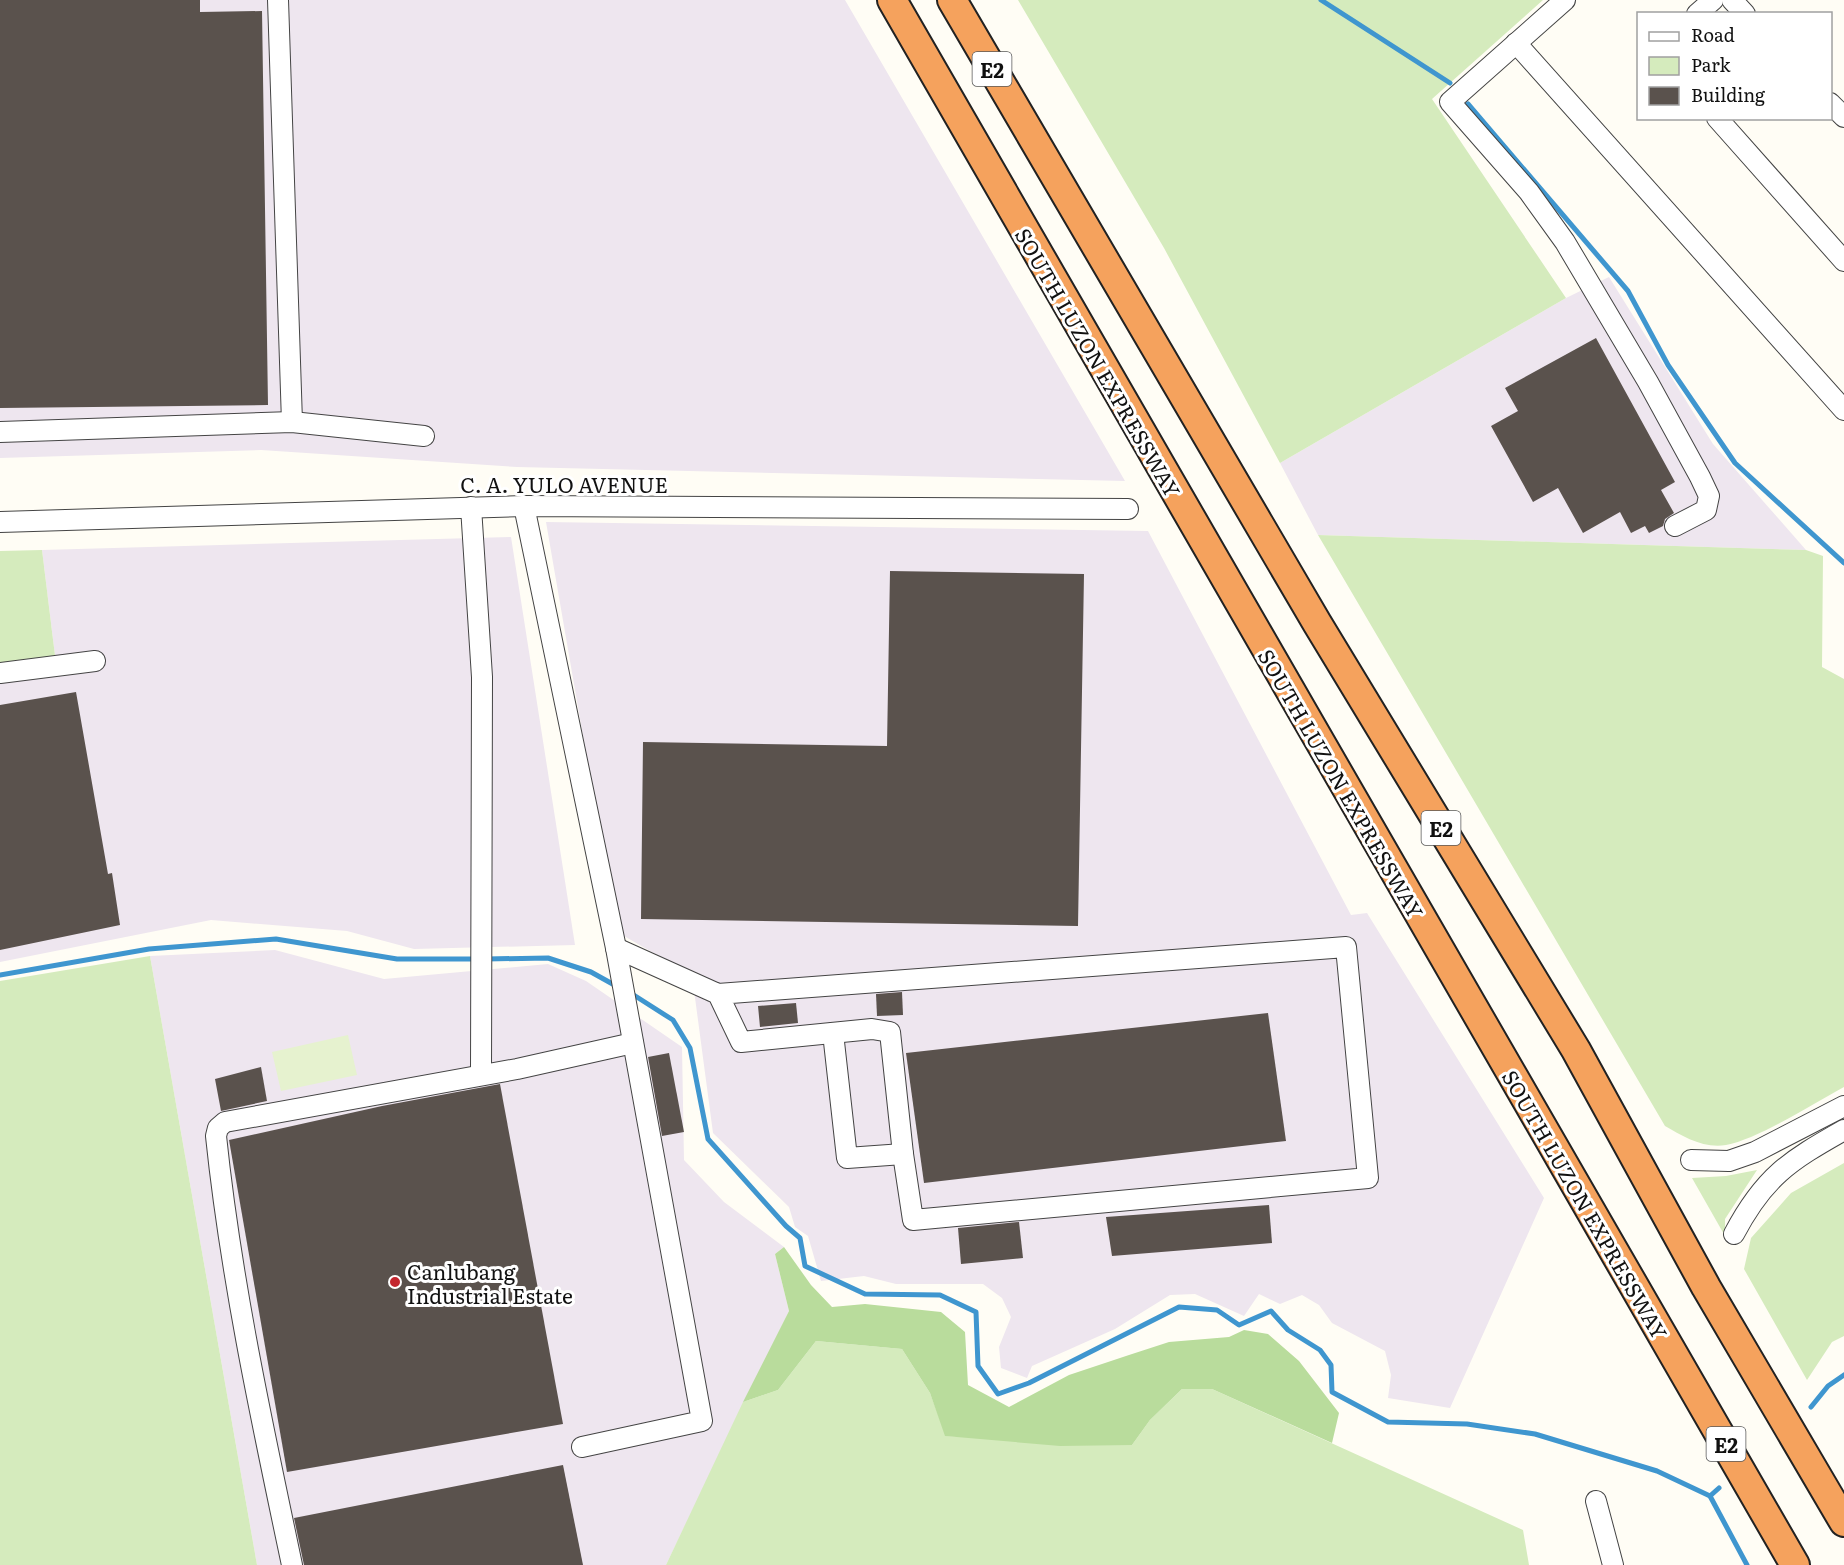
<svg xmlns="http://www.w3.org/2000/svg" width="1844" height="1565" font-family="Literata,serif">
	<rect width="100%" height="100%" fill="#fffdf5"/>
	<g fill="#eee6ef">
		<polygon points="0,0 845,0 1125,481 517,467 261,450 0,458"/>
		<polygon points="1609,277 1713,444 1806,550 1318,535 1280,463 1566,298"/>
		<polygon points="546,522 1148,531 1351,915 1367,913 1544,1198 1450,1408 1388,1398 1391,1375 1385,1351 1332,1323 1319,1305 1302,1295 1280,1304 1259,1294 1244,1316 1195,1294 1170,1295 1115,1329 1032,1366 1027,1378 1001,1368 999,1347 1011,1317 1002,1298 983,1284 896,1284 864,1276 821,1281 808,1236 795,1227 789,1207 713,1133 692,975 624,936 612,904"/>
		<polygon points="511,537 575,945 414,949 347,931 211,920 0,962 0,681 57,672 42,550"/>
		<polygon points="275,950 384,979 548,964 586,981 682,1047 684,1160 724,1202 784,1247 775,1254 789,1311 666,1565 257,1565 150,956"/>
	</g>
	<g fill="#d5ebbd">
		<polygon points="1018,0 1543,0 1432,99 1566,298 1280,463 1164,248"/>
		<path d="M1318,535L1806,550L1823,556L1822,667L1844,679V1087C1813,1104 1758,1139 1726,1145C1704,1149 1682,1136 1665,1126Z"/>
		<polygon points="42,550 57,672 0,681 0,551"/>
		<polygon points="150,956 257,1565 0,1565 0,981"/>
		<polygon points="1844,1163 1844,1336 1832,1342 1807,1380 1744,1269 1751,1238 1791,1193"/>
		<polygon points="1757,1170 1725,1219 1725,1236 1692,1178 1726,1176"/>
		<polygon points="816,1341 902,1349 930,1393 946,1436 1132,1445 1150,1420 1182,1389 1212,1389 1523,1530 1529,1565 666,1565 743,1402 778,1390"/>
	</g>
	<polygon fill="#b9dc9c" points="784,1247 811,1285 832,1307 865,1304 941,1312 965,1332 968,1385 1009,1407 1069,1375 1129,1355 1169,1342 1229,1337 1244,1330 1268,1334 1299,1361 1339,1413 1332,1443 1212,1389 1182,1389 1150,1420 1132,1445 1060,1446 945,1436 930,1393 902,1349 816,1341 778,1390 743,1402 789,1311 775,1254"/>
	<polygon fill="#e6f2cf" points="348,1035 357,1075 281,1091 272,1052"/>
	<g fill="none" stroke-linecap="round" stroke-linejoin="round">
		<g stroke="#3f96cf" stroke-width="5">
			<polyline points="1321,0 1450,83"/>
			<polyline points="1468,104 1628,291 1668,365 1735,463 1844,563"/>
			<polyline points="486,959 548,958 591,972 618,987"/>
			<polyline points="0,975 149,949 276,939 397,959 477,959"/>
			<polyline points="629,992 673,1020 690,1048 708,1139 786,1226 800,1238 805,1266 865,1294 940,1295 976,1312 978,1366 998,1394 1029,1383 1179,1307 1217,1310 1239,1325 1271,1311 1288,1330 1320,1350 1331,1365 1332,1392 1388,1422 1467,1424 1535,1434 1657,1471 1710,1496"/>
			<polyline points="1811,1407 1828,1386 1844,1375"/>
			<polyline points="1719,1488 1710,1496 1747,1565"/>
		</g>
	</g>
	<g fill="#5a524d">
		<polygon points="0,0 200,0 200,12 262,11 268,405 0,408"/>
		<polygon points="1596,338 1675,482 1661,490 1674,513 1665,519 1663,526 1649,533 1645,526 1631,533 1620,512 1583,533 1558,488 1533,502 1491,426 1518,411 1505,388"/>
		<polygon points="890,571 1084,574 1078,926 641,919 643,742 887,746"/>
		<polygon points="76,692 108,874 112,873 120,925 0,950 0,705"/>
		<polygon points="902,992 903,1015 877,1016 876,994"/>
		<polygon points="796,1003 798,1023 760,1027 758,1006"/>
		<polygon points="1268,1013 1286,1141 924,1183 906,1053"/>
		<polygon points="669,1053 684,1132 662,1136 648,1057"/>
		<polygon points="261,1067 267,1101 221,1111 215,1079"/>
		<polygon points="500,1084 563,1424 287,1472 229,1140 382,1106"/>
		<polygon points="1269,1205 1272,1243 1112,1256 1106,1217"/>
		<polygon points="1019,1222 1023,1258 961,1264 958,1228"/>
		<polygon points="563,1465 583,1565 304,1565 294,1518"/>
	</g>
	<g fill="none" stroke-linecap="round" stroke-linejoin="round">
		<g stroke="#444" stroke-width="22">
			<g id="minor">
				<polyline points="278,0 292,422"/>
				<polyline points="1565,0 1450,102 1529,192 1565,242 1648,382 1700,477 1709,496 1706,510 1675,526"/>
				<polyline points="1732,0 1745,14"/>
				<polyline points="1697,14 1713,0"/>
				<polyline points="1516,43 1844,410"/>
				<polyline points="1830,103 1844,117"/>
				<polyline points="1717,118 1844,261"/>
				<polyline points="0,432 292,422 424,436"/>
				<polyline points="524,506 616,948 702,1421 582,1447"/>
				<polyline points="471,507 482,677 481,1075"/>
				<polyline points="0,522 524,506 1128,509"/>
				<polyline points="0,673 95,661"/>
				<polyline points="616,948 718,994 741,1042 872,1029 890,1032 903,1154 913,1220 1368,1178 1346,947 718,994"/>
				<polyline points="833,1033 847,1158 903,1154"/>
				<polyline points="1691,1160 1729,1161 1755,1152 1844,1106"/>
				<path d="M1734,1234C1764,1177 1789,1161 1844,1130"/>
				<polyline points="1596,1501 1613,1565"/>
				<path d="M292,1565C262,1423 231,1280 216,1136L218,1128L225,1122L517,1069L633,1043"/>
			</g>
		</g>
		<g stroke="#222" stroke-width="32">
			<g id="highway">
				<polyline points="892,0 1795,1565"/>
				<polyline points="952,0 1317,623 1576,1050 1706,1287 1844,1522"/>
			</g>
		</g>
		<use href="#minor" stroke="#fff" stroke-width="20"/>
		<use href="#highway" stroke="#f5a25d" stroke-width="28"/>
	</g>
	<circle fill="#c4262e" stroke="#fff" stroke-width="2" cx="395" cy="1282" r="6"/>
	<g text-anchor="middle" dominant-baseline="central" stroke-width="6" stroke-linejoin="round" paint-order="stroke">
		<g fill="#fff" stroke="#585858" stroke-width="1.5">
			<rect x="972.5" y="52" width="39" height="34" rx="4.5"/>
			<rect x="1421.5" y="811" width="39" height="34" rx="4.5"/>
			<rect x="1706.5" y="1427" width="39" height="34" rx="4.5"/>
		</g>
		<g font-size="20" font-weight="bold" fill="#111">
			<text x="992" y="69">E2</text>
			<text x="1441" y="828">E2</text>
			<text x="1726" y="1444">E2</text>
		</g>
		<g font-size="21" fill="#111" stroke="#fff">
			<text transform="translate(1099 362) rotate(60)">SOUTH LUZON EXPRESSWAY</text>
			<text x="564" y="483">C. A. YULO AVENUE</text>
			<text transform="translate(1342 783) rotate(60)">SOUTH LUZON EXPRESSWAY</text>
			<text transform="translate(1586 1204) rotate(60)">SOUTH LUZON EXPRESSWAY</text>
		</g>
		<g font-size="21" fill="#111" stroke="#fff" text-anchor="start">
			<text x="407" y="1270">Canlubang<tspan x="407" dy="24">Industrial Estate</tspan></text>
		</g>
	</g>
	<rect x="1637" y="12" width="195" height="108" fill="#ffffff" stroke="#a0a0a0" stroke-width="1.5"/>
	<rect x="1649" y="32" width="30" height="9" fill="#ffffff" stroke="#a0a0a0" stroke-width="1.5"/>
	<text x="1691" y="42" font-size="18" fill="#111111">Road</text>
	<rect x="1649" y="57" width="30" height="18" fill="#d5ebbd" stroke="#a0a0a0" stroke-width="1.5"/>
	<text x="1691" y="72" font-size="18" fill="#111111">Park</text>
	<rect x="1649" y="87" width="30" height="18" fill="#5a524d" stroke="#a0a0a0" stroke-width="1.5"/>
	<text x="1691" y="102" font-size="18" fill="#111111">Building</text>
</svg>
